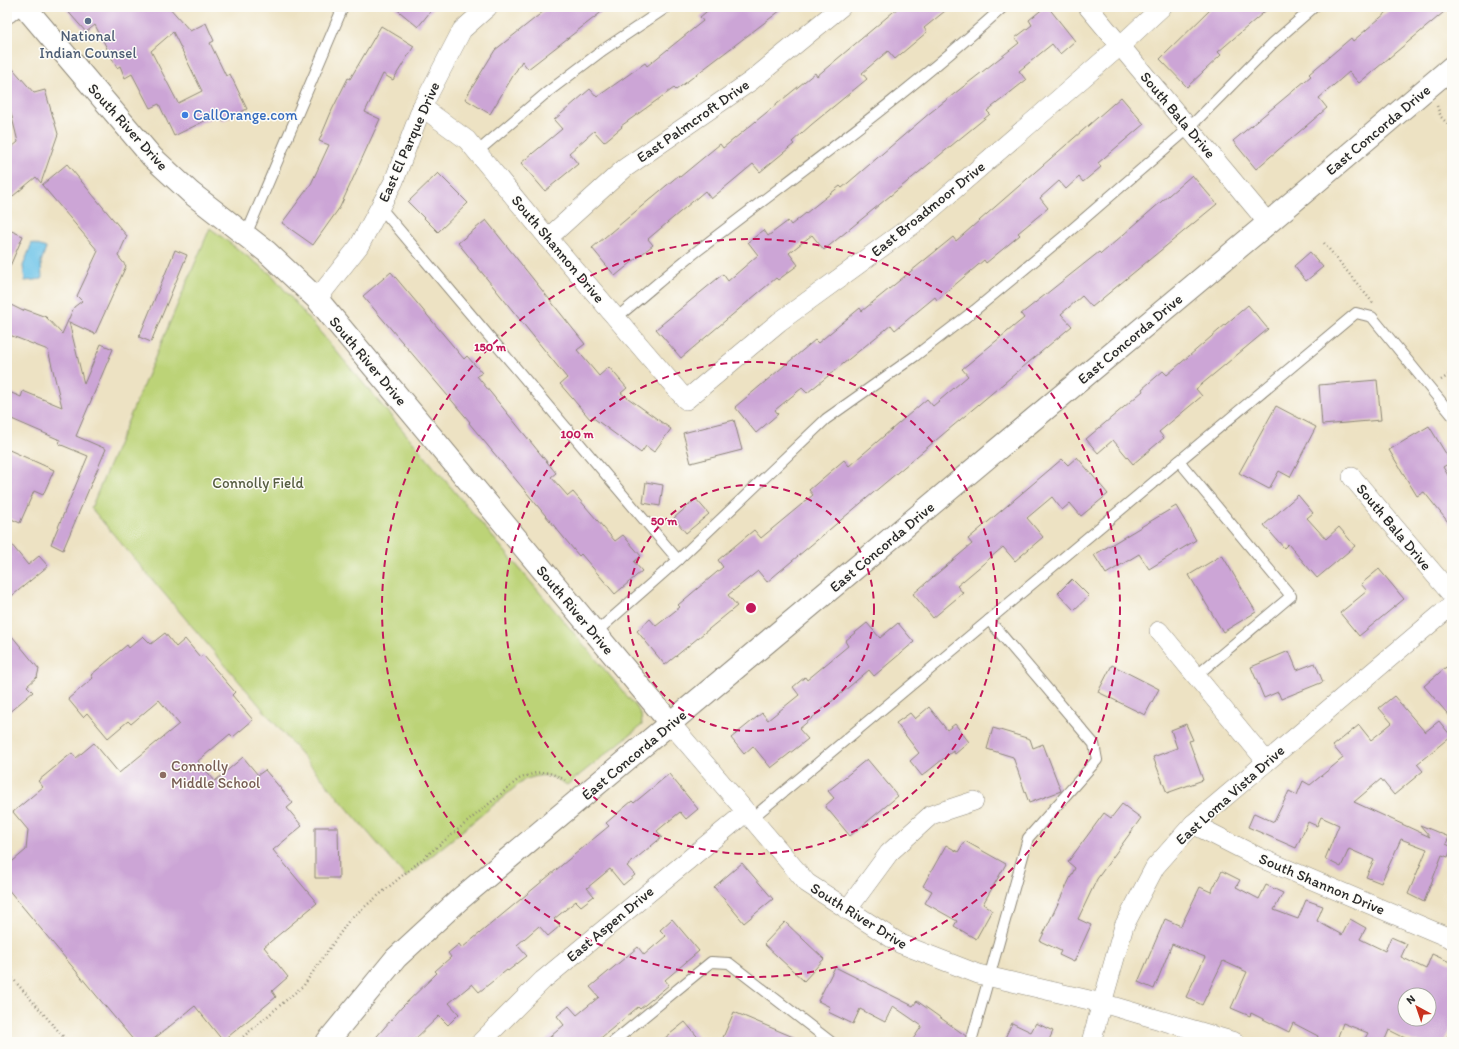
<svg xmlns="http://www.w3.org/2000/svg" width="1459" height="1049" font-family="Itim,sans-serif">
	<rect width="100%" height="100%" fill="#fdfcf7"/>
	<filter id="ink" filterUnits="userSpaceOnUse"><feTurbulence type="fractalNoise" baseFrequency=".025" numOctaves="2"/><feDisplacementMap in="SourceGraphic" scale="8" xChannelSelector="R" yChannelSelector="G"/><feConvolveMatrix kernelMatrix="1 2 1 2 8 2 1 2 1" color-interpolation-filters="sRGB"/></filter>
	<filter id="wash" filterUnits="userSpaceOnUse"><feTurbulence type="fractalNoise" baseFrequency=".012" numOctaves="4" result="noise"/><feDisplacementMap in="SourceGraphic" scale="16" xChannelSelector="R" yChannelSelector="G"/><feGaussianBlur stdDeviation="0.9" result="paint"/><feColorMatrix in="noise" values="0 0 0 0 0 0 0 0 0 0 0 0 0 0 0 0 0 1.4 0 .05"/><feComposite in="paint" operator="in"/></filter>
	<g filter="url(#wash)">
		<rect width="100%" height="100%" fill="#ede2c3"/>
		<path fill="#bcd377" stroke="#747f51" d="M210,228L272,275L637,708L641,715L642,725L567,785C549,774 544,773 524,780L406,877L91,508Z"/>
		<polygon fill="#6ac2e8" stroke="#4a768a" points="32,243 46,248 41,262 42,279 25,281 23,266"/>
		<g id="blocks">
			<g fill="#cca5d6" fill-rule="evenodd">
				<path d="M64,7H169L190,31L206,23L214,41L210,43L226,76L230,74L247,109L222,121L219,114L174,136L159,104L150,108L132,74L125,78L120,66L117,68L95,25L86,32ZM173,32L202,91L178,103L151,51Z"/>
				<polygon points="394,7 434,7 418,27"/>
				<polygon points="549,7 608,7 528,69 522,61 490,114 465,99 495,50"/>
				<polygon points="712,7 785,7 676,90 674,88 621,126 622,127 604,142 594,131 569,153 578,164 545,191 521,163 562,129 554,120 590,89 597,97 645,63 647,66 703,21 700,17"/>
				<polygon points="899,7 950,7 924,28 927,32 895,59 888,51 862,73 867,79 811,125 792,142 794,144 760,172 753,164 711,199 705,191 648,239 653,245 615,276 592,248 679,175 680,177 720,144 723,148 815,73 817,76"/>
				<polygon points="1045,7 1048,7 1075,41 1060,54 1052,44 1019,71 1026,80 987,111 990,114 824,250 812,235 789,253 798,265 778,280 776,278 681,358 656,329 723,274 728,281 758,255 748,242 764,230 768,236 788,221 791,225 840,186 842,188 931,112 1019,43 1015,38 1032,25 1029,20"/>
				<polygon points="1213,7 1270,7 1218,52 1221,55 1187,87 1160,59"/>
				<polygon points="1393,7 1450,7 1359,83 1349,72 1319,98 1327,108 1256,169 1233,141 1311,76 1309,74 1351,38 1353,41"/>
				<polygon points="381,26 414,46 393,80 383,74 365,112 380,119 340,207 313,245 282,223 311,184 329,145 319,141 332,110 348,78 350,79"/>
				<polygon points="7,62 34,93 45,90 58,134 41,183 36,177 7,201 7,151 18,142 7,97"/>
				<polygon points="1121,97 1144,124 1098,163 1101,167 1083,182 1079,177 1066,189 1059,181 1040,198 1048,208 1018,233 1020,235 986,263 984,260 937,300 935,297 895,330 891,325 807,393 802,388 775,410 778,414 756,433 735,407 815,340 818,343 860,308 862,311 953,237 956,241"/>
				<polygon points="67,164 127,236 118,256 126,266 95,334 69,322 84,384 101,344 113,349 76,436 106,449 63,550 51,544 88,456 59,444 60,440 7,417 7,391 21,397 23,391 62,407 48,350 7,334 7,303 23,311 24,309 46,317 62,334 74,307 82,301 77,296 98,251 42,185"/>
				<polygon points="438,173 468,203 438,232 408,202"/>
				<polygon points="1192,175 1217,204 1092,307 1082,296 1061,314 1072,326 767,582 758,571 728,595 737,606 665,665 637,631 650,619 656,626 680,607 678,605 723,567 718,560 754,530 761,538 813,495 809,490 844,460 849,466 927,399 933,406 968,376 962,369 1024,318 1021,314 1099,252 1101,254"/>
				<polygon points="486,220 585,344 577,350 599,376 609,367 627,388 621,393 671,429 654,452 646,446 641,453 592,417 590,419 560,384 567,378 458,243"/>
				<polygon points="7,229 23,236 7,273"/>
				<polygon points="175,250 187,255 151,342 139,337"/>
				<polygon points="1310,252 1323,267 1306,281 1294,266"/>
				<polygon points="391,272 464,359 467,356 482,373 477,376 556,473 551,477 568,496 573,492 615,541 623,535 641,556 634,562 642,571 615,594 581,554 579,556 469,423 470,422 363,296"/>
				<polygon points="1248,305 1268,329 1196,389 1202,396 1159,432 1164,438 1133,464 1113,440 1098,453 1086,439 1143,391 1142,389 1163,371 1167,375"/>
				<polygon points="1377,380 1381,420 1322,425 1319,385"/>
				<polygon points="1276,406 1316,427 1290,477 1279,471 1269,489 1239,473"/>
				<polygon points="734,420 742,450 691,463 683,433"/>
				<polygon points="1429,426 1451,462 1443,467 1452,482 1452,527 1424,492 1417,496 1389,450"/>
				<polygon points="7,449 54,470 43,495 34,491 20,523 7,517"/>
				<polygon points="1077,457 1108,494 1081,516 1070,503 1062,510 1052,497 1027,518 1043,537 1015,561 1003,547 957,586 963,593 933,618 913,594 972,544 968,539 1062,459 1068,465"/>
				<polygon points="646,482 663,485 660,506 643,503"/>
				<polygon points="1298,495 1313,513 1307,518 1326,539 1339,527 1355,546 1317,578 1288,544 1284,548 1264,525"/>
				<polygon points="696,499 709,514 686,533 674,518"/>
				<polygon points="1176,506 1196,540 1149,569 1139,554 1106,574 1094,555"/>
				<polygon points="7,539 28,565 39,556 48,566 7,600"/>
				<polygon points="1222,555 1256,612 1223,632 1189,575"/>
				<polygon points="1379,569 1404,599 1359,636 1340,613 1367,591 1361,584"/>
				<polygon points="1072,579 1089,596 1074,610 1058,593"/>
				<polygon points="867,623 880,638 898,623 914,642 874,676 869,670 799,729 808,739 771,768 753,746 744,754 731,738 762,713 768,720 799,695 793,687 805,677 807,680 848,646 845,641"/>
				<polygon points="7,630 39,669 37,677 27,686 33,692 7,714"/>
				<polygon points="165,633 176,647 185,639 200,657 203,655 235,692 232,695 253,720 233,737 230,734 198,761 215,781 243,757 258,775 265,770 293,803 287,808 302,826 273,850 317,903 264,947 288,977 272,991 276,997 223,1041 195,1006 150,1042 135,1042 7,888 7,866 26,850 28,830 13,812 43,787 38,781 72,753 76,758 94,743 119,773 179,724 159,700 131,724 128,721 108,738 87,713 83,717 68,699 93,678 91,675 127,645 129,648 143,636 151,644"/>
				<polygon points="1289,651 1297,670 1315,663 1323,682 1281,699 1278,692 1264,698 1251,667"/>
				<polygon points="1112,665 1159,689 1145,715 1098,692"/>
				<polygon points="1446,667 1452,674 1452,719 1424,686"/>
				<polygon points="1394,696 1425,732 1439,721 1451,736 1417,764 1423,771 1394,795 1381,779 1354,802 1430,837 1420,825 1449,837 1446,844 1452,847 1448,857 1442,855 1424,902 1408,894 1427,849 1401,839 1381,883 1366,877 1374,860 1349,849 1341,867 1325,859 1339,825 1321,817 1317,826 1308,822 1296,848 1248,827 1254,813 1274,822 1289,791 1297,795 1303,781 1310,785 1343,758 1333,746 1359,725 1371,740 1392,723 1379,708"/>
				<polygon points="929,707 947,730 955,724 969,742 955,754 953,751 922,776 910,761 919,753 896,723 910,713 915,719"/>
				<polygon points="1186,724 1193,740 1189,741 1203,780 1167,793 1153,757 1177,748 1171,730"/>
				<polygon points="993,728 1030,739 1033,748 1043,744 1061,791 1029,803 1013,757 987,749"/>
				<polygon points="867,759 898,796 850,836 825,806 834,798 828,791"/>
				<polygon points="669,774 698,809 686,819 680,812 657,831 662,837 627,866 635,875 623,885 610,869 587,888 594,896 581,906 576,901 554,919 560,926 548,936 539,926 517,945 527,956 508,971 507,970 479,992 472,984 449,1003 459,1014 448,1025 439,1016 412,1042 372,1042 402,1007 437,973 435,971 451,957 448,953 459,944 462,948 609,826 606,823 632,801 634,803"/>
				<polygon points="1122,804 1141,818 1097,879 1078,919 1091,925 1074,962 1059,955 1061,951 1040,941 1075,868 1068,862 1104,813 1111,818"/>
				<polygon points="315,827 338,827 339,878 315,878"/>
				<polygon points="965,841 1006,864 983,904 992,910 976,939 954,926 957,921 925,903 932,891 923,886 946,845 958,852"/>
				<polygon points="742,863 773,899 744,923 714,887"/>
				<path d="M1222,871L1240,880L1236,887L1259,899L1266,885L1283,893L1274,910L1298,919L1306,900L1323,906L1317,921L1342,935L1350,919L1366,928L1360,939L1385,951L1391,937L1407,944L1401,957L1426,969L1432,954L1452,963V1027L1445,1042H1413L1389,1030L1384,1042H1363L1368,1033L1343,1023L1336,1042H1316L1318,1036L1293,1023L1289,1032L1251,1013L1250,1016L1231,1008L1247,972L1223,961L1202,1005L1186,997L1205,957L1172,944L1154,989L1138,982L1165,919L1181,926L1200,887L1211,892ZM1405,995H1429V1019H1405Z"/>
				<polygon points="672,919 699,951 665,980 669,985 640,1009 638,1007 596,1042 544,1042 564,1025 557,1016 569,1006 577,1015 599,997 590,987 638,947 644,955 666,936 660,930"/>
				<polygon points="785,922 824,959 804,981 764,944"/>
				<polygon points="835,967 913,1006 917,1001 966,1036 965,1042 911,1042 922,1026 893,1006 885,1022 860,1009 853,1024 828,1012 830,1007 818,1001"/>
				<polygon points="734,1012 805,1042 721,1042"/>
				<polygon points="685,1022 702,1042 660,1042"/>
				<polygon points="1012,1023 1031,1032 1036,1023 1053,1031 1049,1040 1053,1042 1003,1042"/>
			</g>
		</g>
	</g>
	<g filter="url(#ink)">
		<use href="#blocks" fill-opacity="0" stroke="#8c8677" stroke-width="1"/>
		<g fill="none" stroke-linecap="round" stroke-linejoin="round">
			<g stroke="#8c8677" stroke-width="12">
				<g id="service">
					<polyline points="477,152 545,94 603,50 667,7"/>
					<polyline points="380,207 678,560"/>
					<polyline points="246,235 343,7"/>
					<path d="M616,318C646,294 674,268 705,245C806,167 909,93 1003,7"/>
					<polyline points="1179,461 1291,596 1196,676"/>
					<polyline points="595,633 678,560 826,419 915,356 975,310 1063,237 1189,128 1273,43 1314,7"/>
					<polyline points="751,819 1356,313 1372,317 1452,415"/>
					<polyline points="613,1042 711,962 729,963 831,1042"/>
					<polyline points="971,1042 1028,838 1097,760 1094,744 989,620"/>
				</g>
			</g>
			<g stroke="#8c8677" stroke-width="20">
				<g id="minor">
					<polyline points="1088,7 1268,223"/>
					<polyline points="422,107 467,140 548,238 686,400 779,322 918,221 1121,45 1162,7"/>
					<polyline points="548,238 625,168 751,81 841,7"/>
					<polyline points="317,299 359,246 394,181 422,107 462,30 488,7"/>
					<polyline points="1352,477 1452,595"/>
					<polyline points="1159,631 1266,761"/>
					<polyline points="671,724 807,883 901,944 978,974 1102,1003 1235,1042"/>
					<polyline points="1193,824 1256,856 1452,939"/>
					<polyline points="847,910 889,853 931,815 974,801"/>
					<polyline points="481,1042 543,980 745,813"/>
					<polyline points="1091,1042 1124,926 1155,867 1193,824 1452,605"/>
				</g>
			</g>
			<g stroke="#8c8677" stroke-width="24">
				<g id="tertiary">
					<polyline points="25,7 152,157 191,193 267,252 317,299 671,724"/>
					<polyline points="327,1042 396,958 460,899 1268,223 1452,67"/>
				</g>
			</g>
			<g stroke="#8c8677" stroke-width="24">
				<polyline id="secondary" points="7,12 13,7"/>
			</g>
			<g stroke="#8c8677" stroke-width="2.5" stroke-dasharray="1 3" stroke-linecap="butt">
				<polyline points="1437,106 1441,117 1452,128"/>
				<polyline points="1324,243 1373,303"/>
				<polyline points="1441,380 1452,373"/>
				<polyline points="7,972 68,1042"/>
				<path d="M237,1042L304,985L350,919L519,779C539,771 545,769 565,780"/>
			</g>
			<use href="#service" stroke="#fff" stroke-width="10"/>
			<use href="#minor" stroke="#fff" stroke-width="19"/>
			<use href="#tertiary" stroke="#fff" stroke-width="22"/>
			<use href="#secondary" stroke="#fff" stroke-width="22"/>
		</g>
	</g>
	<g fill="none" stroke="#c2185b" stroke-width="2" stroke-dasharray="7 5">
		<circle cx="751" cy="608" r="123"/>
		<circle cx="751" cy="608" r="246"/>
		<circle cx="751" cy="608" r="369"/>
	</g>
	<circle fill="#5c6f8a" stroke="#fdfcf7" stroke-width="1.5" cx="88" cy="21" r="4"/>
	<circle fill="#3f7fe0" stroke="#fdfcf7" stroke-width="1.5" cx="185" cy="115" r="4"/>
	<circle fill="#8d6e63" stroke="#fdfcf7" stroke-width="1.5" cx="163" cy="775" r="4"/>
	<g text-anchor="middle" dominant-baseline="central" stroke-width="3" stroke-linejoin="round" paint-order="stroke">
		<g font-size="15" fill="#4e5e75" stroke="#fdfcf7">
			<text x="88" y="36">National<tspan x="88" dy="17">Indian Counsel</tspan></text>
		</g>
		<g font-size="15" fill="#366cbe" stroke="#fdfcf7" text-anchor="start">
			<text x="193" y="115">CallOrange.com</text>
		</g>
		<g font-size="15" fill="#2b2b2b" stroke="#fdfcf7">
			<text transform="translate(1178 115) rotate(50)">South Bala Drive</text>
			<text transform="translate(693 121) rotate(-35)">East Palmcroft Drive</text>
			<text transform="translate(128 127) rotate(48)">South River Drive</text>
			<text transform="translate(1378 130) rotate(-40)">East Concorda Drive</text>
			<text transform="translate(409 142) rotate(-66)">East El Parque Drive</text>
			<text transform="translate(928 209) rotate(-39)">East Broadmoor Drive</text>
			<text transform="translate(558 249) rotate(50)">South Shannon Drive</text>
			<text transform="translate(1130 339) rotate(-40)">East Concorda Drive</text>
			<text transform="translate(368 361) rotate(50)">South River Drive</text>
			<text transform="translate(1394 527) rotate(50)">South Bala Drive</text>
			<text transform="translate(882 547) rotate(-40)">East Concorda Drive</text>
			<text transform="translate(575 610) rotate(50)">South River Drive</text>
			<text transform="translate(634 755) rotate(-40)">East Concorda Drive</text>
			<text transform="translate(1230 795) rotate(-42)">East Loma Vista Drive</text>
			<text transform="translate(1322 884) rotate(23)">South Shannon Drive</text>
			<text transform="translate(859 916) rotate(32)">South River Drive</text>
			<text transform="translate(610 924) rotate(-40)">East Aspen Drive</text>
		</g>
		<g font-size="15" fill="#565d42" stroke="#fdfcf7">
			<text x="258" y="483">Connolly Field</text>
		</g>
		<g font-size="15" fill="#785e54" stroke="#fdfcf7" text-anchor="start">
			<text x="171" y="766">Connolly<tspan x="171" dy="17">Middle School</tspan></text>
		</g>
	</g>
	<circle cx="751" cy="608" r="6" fill="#c2185b" stroke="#fdfcf7" stroke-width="2"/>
	<g font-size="12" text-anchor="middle" font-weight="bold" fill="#c2185b" stroke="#fdfcf7" stroke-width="3" stroke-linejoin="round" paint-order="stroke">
		<text x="490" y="351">150 m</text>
		<text x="577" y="438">100 m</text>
		<text x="664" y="525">50 m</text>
	</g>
	<rect width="1459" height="1049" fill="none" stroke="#fdfcf7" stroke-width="24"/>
	<g transform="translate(1417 1007) rotate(320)"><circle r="19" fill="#fdfcf7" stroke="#a9a8a5"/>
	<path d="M0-3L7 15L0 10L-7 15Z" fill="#c8321e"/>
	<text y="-6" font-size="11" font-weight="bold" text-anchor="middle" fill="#2b2b2b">N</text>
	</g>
</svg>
